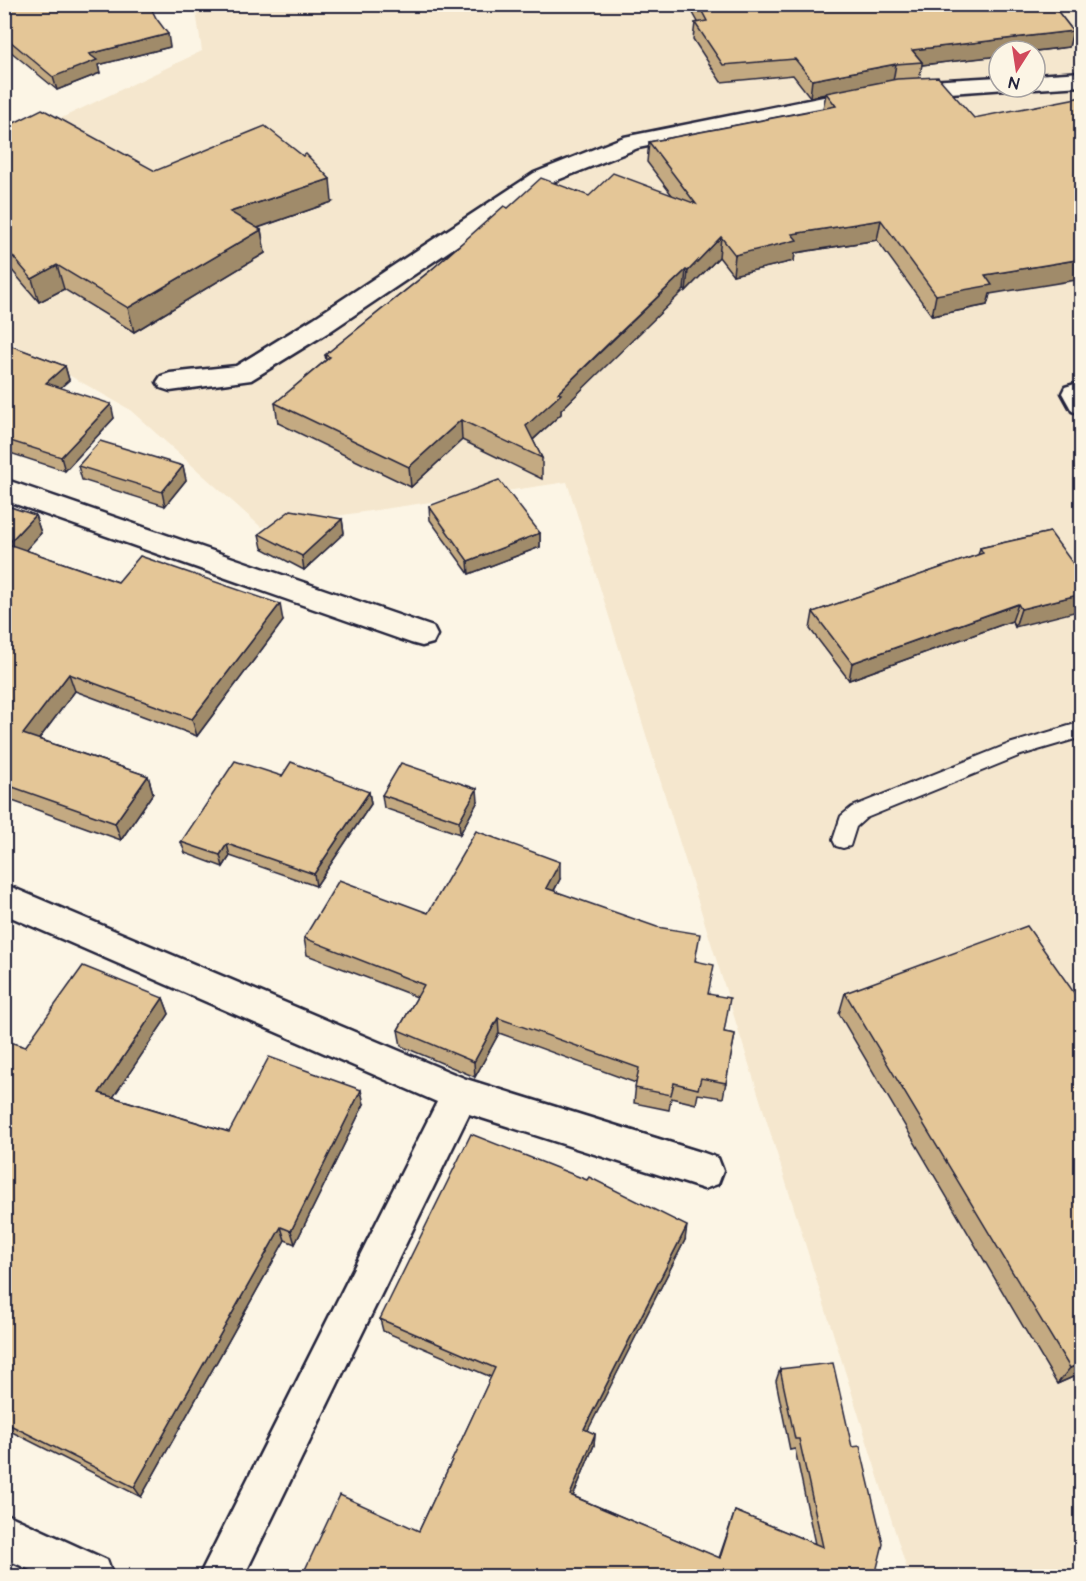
<svg xmlns="http://www.w3.org/2000/svg" width="1086" height="1581" font-family="'Architects Daughter',sans-serif">
	<rect width="100%" height="100%" fill="#fcf5e5"/>
	<filter id="ink" filterUnits="userSpaceOnUse"><feTurbulence type="fractalNoise" baseFrequency=".0167" numOctaves="2"/><feDisplacementMap in="SourceGraphic" scale="12" xChannelSelector="R" yChannelSelector="G"/><feConvolveMatrix kernelMatrix="1 2 1 2 8 2 1 2 1" color-interpolation-filters="sRGB"/></filter>
	<g filter="url(#ink)">
		<path fill="#f5e7ce" fill-rule="evenodd" d="M195,5H1081V1576H909L567,482L261,527L129,409L5,339V145L202,51ZM999,51H1035V87H999Z"/>
		<g fill="none" stroke-linecap="round" stroke-linejoin="round">
			<g stroke="#22223b" stroke-width="4">
				<polygon id="service" points="1082,722 1082,737 1021,755 866,818 856,827 850,846 843,848 836,846 833,840 841,816 852,807 1009,744"/>
			</g>
			<g stroke="#22223b" stroke-width="5">
				<g id="minor">
					<polygon points="1082,72 1082,86 1035,89 1028,87 1035,87 1035,75"/>
					<polygon points="999,77 999,87 1008,87 1007,89 893,97 638,148 550,183 332,330 251,380 170,391 161,388 157,382 161,376 170,373 236,366 314,318 534,173 624,137 893,83"/>
					<polygon points="1075,384 1082,386 1082,414 1072,411 1062,393 1065,387"/>
					<polygon points="4,479 433,627 437,635 433,643 422,646 411,643 4,500"/>
					<polygon points="4,884 466,1079 704,1153 718,1158 723,1171 718,1184 704,1189 469,1114 244,1576 199,1576 437,1102 4,914"/>
					<polygon points="4,1513 107,1560 113,1576 43,1576 4,1558"/>
				</g>
			</g>
			<use href="#service" fill="#fcf5e5" fill-rule="evenodd"/>
			<use href="#minor" fill="#fcf5e5" fill-rule="evenodd"/>
		</g>
		<g fill="#c4aa82" stroke="#22223b" stroke-width="1.5">
			<polygon points="4,4 170,47 98,65 100,73 57,90 4,46"/>
			<polygon points="688,4 1052,4 1073,31 1069,47 922,65 919,78 990,294 987,305 932,316 877,240 795,253 794,261 733,275 719,257 686,291 684,290 611,360 561,410 561,414 533,440 542,458 542,479 462,440 411,487 278,423 275,403 326,360 325,355 508,208 589,196 672,195 647,162 649,142 823,108 826,94 810,97 793,75 721,82 693,39 695,23 698,22"/>
			<polygon points="4,128 155,171 332,202 258,228 261,230 265,253 134,332 64,289 39,302 4,261"/>
			<polygon points="4,338 11,346 65,366 69,380 60,388 114,418 65,471 4,451"/>
			<polygon points="78,466 183,466 186,480 165,506 82,480"/>
			<polygon points="4,505 35,515 41,533 25,550 118,582 283,621 197,736 75,691 39,739 148,776 153,793 121,840 4,798"/>
			<polygon points="429,506 540,533 540,547 469,574 430,520"/>
			<polygon points="342,519 344,533 304,570 262,548 259,534"/>
			<polygon points="1050,532 1015,627 1012,621 849,680 810,629 813,612 978,555 980,548"/>
			<polygon points="282,776 369,792 371,804 316,886 230,856 223,867 185,853 181,842"/>
			<polygon points="382,795 478,801 460,834 384,808"/>
			<polygon points="560,879 554,891 696,961 724,1032 735,1034 723,1098 698,1094 696,1104 671,1098 669,1110 634,1103 636,1083 499,1033 475,1077 401,1046 398,1030 417,997 307,955 304,938 428,913"/>
			<polygon points="845,993 1082,1004 1082,1373 1057,1384 839,1014"/>
			<polygon points="163,998 169,1014 113,1097 229,1132 364,1104 295,1244 285,1240 141,1497 4,1428 4,1040 25,1047"/>
			<polygon points="685,1240 587,1431 595,1434 594,1445 573,1496 719,1558 735,1511 815,1544 795,1449 790,1450 776,1381 780,1369 875,1576 419,1531 491,1377 383,1331 380,1319"/>
		</g>
		<g fill="#a08b6a" stroke="#22223b" stroke-width="1.5">
			<polygon points="1073,31 1069,47 1035,51 999,51 999,56 922,65 922,62 912,50"/>
			<polygon points="168,34 170,47 98,65 100,73 57,90 53,77 89,54"/>
			<polygon points="896,64 893,81 810,97 812,80"/>
			<polygon points="330,179 332,202 234,236 230,212"/>
			<polygon points="881,220 877,240 795,253 794,261 733,275 735,255 792,234"/>
			<polygon points="261,230 265,253 134,332 128,308"/>
			<polygon points="721,237 719,257 686,291 688,271"/>
			<polygon points="1082,259 1082,279 990,294 987,305 932,316 936,295 985,275"/>
			<polygon points="57,265 64,289 39,302 32,279"/>
			<polygon points="686,270 684,290 561,410 561,414 526,446 526,426 558,393"/>
			<polygon points="9,339 13,353 4,343"/>
			<polygon points="65,366 69,380 50,397 46,383"/>
			<polygon points="111,404 114,418 65,471 61,457"/>
			<polygon points="461,420 462,440 411,487 409,467"/>
			<polygon points="183,466 186,480 165,506 162,492"/>
			<polygon points="35,515 41,533 15,562 8,544"/>
			<polygon points="342,519 344,533 304,570 302,556"/>
			<polygon points="540,533 540,547 469,574 468,561"/>
			<polygon points="1082,594 1082,610 1015,627 1021,609"/>
			<polygon points="280,604 283,621 197,736 192,719"/>
			<polygon points="1018,604 1012,621 849,680 852,663"/>
			<polygon points="69,674 75,691 30,751 23,734"/>
			<polygon points="148,776 153,793 121,840 115,823"/>
			<polygon points="477,789 478,801 460,834 459,821"/>
			<polygon points="369,792 371,804 316,886 314,874"/>
			<polygon points="227,844 230,856 223,867 220,855"/>
			<polygon points="560,862 560,879 546,905 546,888"/>
			<polygon points="163,998 169,1014 106,1108 99,1093"/>
			<polygon points="498,1018 499,1033 475,1077 474,1062"/>
			<polygon points="361,1090 364,1104 295,1244 291,1231"/>
			<polygon points="687,1226 685,1240 583,1440 584,1429"/>
			<polygon points="281,1227 285,1240 141,1497 134,1487"/>
			<polygon points="1082,1363 1082,1373 1057,1384 1070,1368"/>
			<polygon points="595,1434 594,1445 570,1504 570,1495"/>
		</g>
		<g fill="#e4c697" stroke="#22223b" stroke-width="1.5">
			<polygon points="4,4 149,4 156,18 168,34 89,54 97,60 53,77 4,36"/>
			<polygon points="698,4 1052,4 1073,31 912,50 922,62 896,64 812,80 795,59 723,65 695,23 707,21"/>
			<polygon points="938,77 974,118 1082,97 1082,259 985,275 992,285 936,295 881,220 792,234 797,240 735,255 721,237 688,271 686,270 612,340 558,393 561,394 526,426 542,458 461,420 409,467 275,403 330,357 325,355 430,271 504,206 508,208 541,178 589,196 613,173 696,204 649,142 836,106 826,93 897,79"/>
			<polygon points="42,109 155,171 265,126 303,156 306,154 330,179 230,212 261,230 128,308 57,265 32,279 4,246 4,128"/>
			<polygon points="4,338 9,339 4,343"/>
			<polygon points="4,343 65,366 46,383 111,404 61,457 4,439"/>
			<polygon points="100,441 183,466 162,492 78,466"/>
			<polygon points="499,480 540,533 468,561 429,506"/>
			<polygon points="4,505 35,515 8,544 118,582 140,556 280,604 192,719 69,674 23,734 148,776 115,823 4,784"/>
			<polygon points="291,510 342,519 302,556 259,534"/>
			<polygon points="1050,532 1082,576 1082,594 1021,609 1018,604 852,663 813,612 983,553 980,548"/>
			<polygon points="235,761 282,776 291,762 369,792 314,874 227,844 220,855 181,842"/>
			<polygon points="401,763 477,789 459,821 382,795"/>
			<polygon points="476,831 560,862 546,888 657,927 700,934 695,961 714,965 708,994 730,998 724,1032 735,1034 726,1083 701,1078 698,1089 674,1083 671,1095 635,1088 639,1068 498,1018 474,1062 398,1030 424,985 304,938 339,880 428,913"/>
			<polygon points="1027,926 1082,1004 1082,1363 1070,1368 845,993"/>
			<polygon points="83,966 163,998 99,1093 229,1132 269,1057 361,1090 291,1231 281,1227 134,1487 4,1422 4,1040 25,1047"/>
			<polygon points="471,1134 587,1180 589,1177 687,1226 584,1429 595,1434 570,1495 720,1558 735,1511 823,1547 799,1439 795,1439 780,1369 833,1363 852,1447 860,1446 883,1544 875,1576 302,1576 340,1495 419,1531 495,1368 380,1319"/>
		</g>
	</g>
	<rect width="1086" height="1581" fill="none" stroke="#fcf5e5" stroke-width="24"/>
	<rect x="12" y="12" width="1062" height="1557" fill="none" stroke="#22223b" stroke-width="2" filter="url(#ink)"/>
	<g transform="translate(1017 69) rotate(192)"><circle r="28" fill="#fcf5e5" stroke="#a5a1a1" stroke-width="1.5"/>
	<path d="M0-4.5L10 22L0 15L-10 22Z" fill="#d1495b"/>
	<text y="-9" font-size="16" font-weight="bold" text-anchor="middle" fill="#22223b">N</text>
	</g>
</svg>
